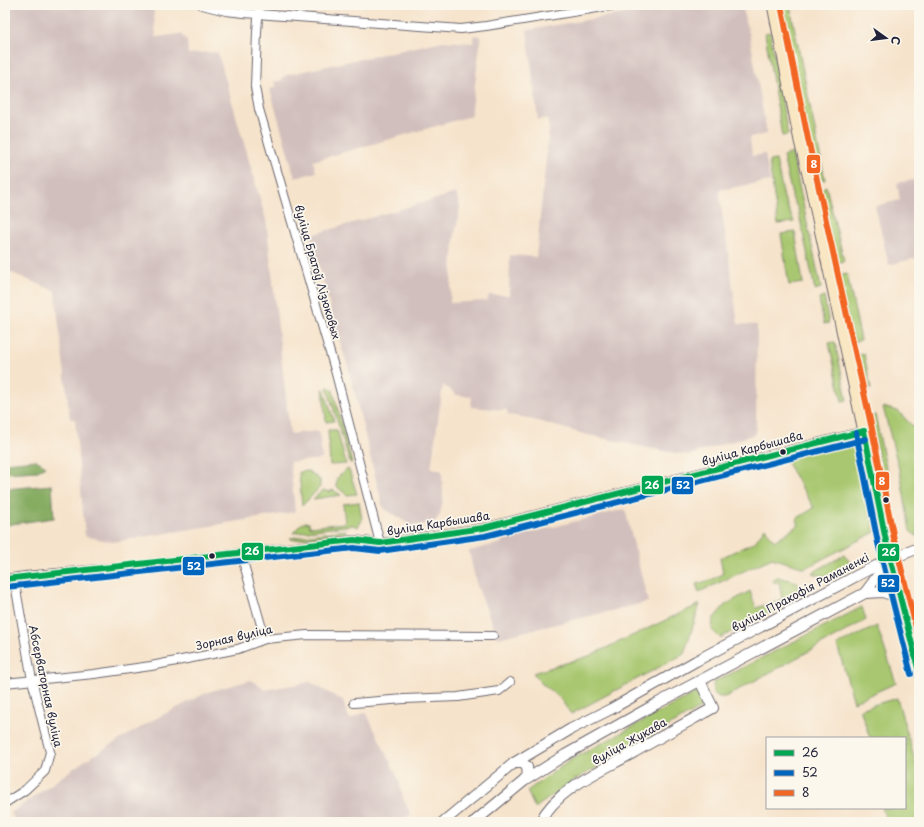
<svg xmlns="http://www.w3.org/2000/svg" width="924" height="827" font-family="'Playpen Sans',sans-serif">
	<rect width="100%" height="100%" fill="#fbf7ec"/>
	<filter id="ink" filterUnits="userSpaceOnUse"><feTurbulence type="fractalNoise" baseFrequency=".025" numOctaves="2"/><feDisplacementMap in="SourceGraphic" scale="8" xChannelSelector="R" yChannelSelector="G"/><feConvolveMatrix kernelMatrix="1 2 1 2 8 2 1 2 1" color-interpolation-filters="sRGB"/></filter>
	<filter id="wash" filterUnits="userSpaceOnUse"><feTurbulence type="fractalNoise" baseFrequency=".012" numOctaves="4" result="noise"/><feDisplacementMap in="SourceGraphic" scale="16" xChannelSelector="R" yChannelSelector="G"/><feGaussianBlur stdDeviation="0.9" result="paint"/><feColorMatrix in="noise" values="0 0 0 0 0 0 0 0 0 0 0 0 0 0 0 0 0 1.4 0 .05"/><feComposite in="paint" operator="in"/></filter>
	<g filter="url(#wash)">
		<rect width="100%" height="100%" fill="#f6e3cb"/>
		<g fill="#d1bfbd">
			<polygon points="5,5 153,5 156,37 181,34 187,41 188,54 215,52 218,53 266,220 290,434 319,431 322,459 290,462 295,512 113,542 85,536 75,419 70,419 55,291 5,270"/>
			<polygon points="675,5 743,5 745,22 747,23 748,31 749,32 767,134 750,137 752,156 765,154 770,181 719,190 738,324 757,325 756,434 689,455 653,449 584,434 523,417 508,415 507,410 471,407 472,397 457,395 443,385 431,468 442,471 443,499 440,515 434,522 412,526 383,508 349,370 337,333 311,235 456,193 460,207 454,240 450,303 487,301 489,295 509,295 510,255 536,257 549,128 547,118 538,120 527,30"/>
			<polygon points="474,35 481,36 471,116 313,161 316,172 295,178 270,89 276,87 274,82 282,80 283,77 286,75 443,41 473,43"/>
			<polygon points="919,179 919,257 889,265 875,206 900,200 897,183"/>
			<polygon points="625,509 648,602 498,638 476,583 469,551 502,543 501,540"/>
			<polygon points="251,680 265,690 310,682 343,701 346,711 350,719 366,712 399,780 403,798 411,815 397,822 16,822 11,813 84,761 155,719 208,692"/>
		</g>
		<g fill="#a8c770" stroke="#657456">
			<polygon points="790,6 825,180 817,178 815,174 800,103 783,8"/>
			<polygon points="770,32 788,135 782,136 765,33"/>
			<polygon points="792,153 821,288 815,290 798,209 793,200 783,156"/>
			<polygon points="776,160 784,198 794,222 778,224 769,161"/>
			<polygon points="826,186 844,261 835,263 819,194 821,189"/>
			<polygon points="795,232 803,283 789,285 781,234"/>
			<polygon points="847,274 861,340 852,342 838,276"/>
			<polygon points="824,297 829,323 824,324 819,299"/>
			<polygon points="835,342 847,400 842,401 829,343"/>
			<polygon points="864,354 871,389 864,390 857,355"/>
			<polygon points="327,387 331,388 333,391 352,463 350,463"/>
			<polygon points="323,389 324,389 334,421 326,422"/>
			<polygon points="883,407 898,411 912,426 919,425 918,537 910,531 901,477"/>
			<polygon points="875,415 889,482 884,483 870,416"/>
			<polygon points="328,430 337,430 346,464 330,465"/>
			<path d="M844,442C852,444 855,446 859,454L875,532L805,568L772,558L699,592L696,584L711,580L723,574L720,558L755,542L765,528L774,541L799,525L796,519L814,508L784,458Z"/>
			<polygon points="347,469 349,470 357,494 347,495 336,486 337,481 336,479"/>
			<polygon points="308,471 320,480 320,487 302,506 299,472"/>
			<polygon points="323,490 329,492 333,490 341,495 313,499"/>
			<polygon points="359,502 362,520 358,527 353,525 293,533 300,525 305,522 309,523 310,527 345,523 343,504"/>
			<polygon points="345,530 346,533 293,540 290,538"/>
			<polygon points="844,555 850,562 852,569 833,579 812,573"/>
			<polygon points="778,577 797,582 802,590 799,597 720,638 712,630 713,619 725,605 750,591 756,608 782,599 779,582 773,582 772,579"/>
			<polygon points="700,604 684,654 571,714 559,697 542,684 533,673 589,656"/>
			<polygon points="862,607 866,620 725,697 719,697 713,693 713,686 714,682"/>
			<polygon points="877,626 896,683 854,702 837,645"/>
			<polygon points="695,693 702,696 704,700 702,707 571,782 535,808 527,791 569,761"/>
			<polygon points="897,698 919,775 919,822 887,822 882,808 905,808 905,738 870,738 860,709"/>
		</g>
		<g fill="#86ac62" stroke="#54674e">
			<polygon points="36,460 46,466 38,471 5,473 5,463"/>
			<polygon points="52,485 54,518 5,525 5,489"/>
		</g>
	</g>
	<g filter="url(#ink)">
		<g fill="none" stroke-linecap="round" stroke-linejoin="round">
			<g stroke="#6c666d" stroke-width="10">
				<g id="minor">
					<polyline points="202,5 226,11 244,13 461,29 486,26 616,5"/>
					<polyline points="259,5 257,32 255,87 259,109 335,370 380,543"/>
					<polyline points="241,554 265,639"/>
					<polyline points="5,579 25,576 130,566 354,540 380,543 483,528 864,431"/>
					<polyline points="5,683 94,674 151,666 238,649 265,639 307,635 493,636"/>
					<polyline points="354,703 404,699 458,697 499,691 510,682"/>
					<polyline points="5,803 25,790 45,771 50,752 32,680 14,578"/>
				</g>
			</g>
			<g stroke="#6c666d" stroke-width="12">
				<g id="tertiary">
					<polyline points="865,593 883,592 899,598"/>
					<polyline points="514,763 523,763 527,767 528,776 524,781"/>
					<polyline points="443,822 514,763 571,729 611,709 696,661 860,574 890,559 919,548"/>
					<polyline points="474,822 524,781 565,755 656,704 865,593 889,560"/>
					<path d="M540,822C558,788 599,772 631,754C658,738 686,723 713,708L700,681"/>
				</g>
			</g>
			<g stroke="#6c666d" stroke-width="13">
				<polyline id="secondary" points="773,5 800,141 811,187 864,431 886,541 919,672"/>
			</g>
			<use href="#minor" stroke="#fff" stroke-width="8"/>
			<use href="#tertiary" stroke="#fff" stroke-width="10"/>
			<use href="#secondary" stroke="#f9e7c3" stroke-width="11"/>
			<g stroke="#fbf7ec" stroke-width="9">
				<g id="bus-1">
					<polyline points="864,431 886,541 919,672"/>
					<polyline points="5,579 354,540 380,543 483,528 864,431"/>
				</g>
			</g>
			<g stroke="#fbf7ec" stroke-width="9">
				<g id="bus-2">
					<polyline points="856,433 878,543 911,674"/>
					<polyline points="6,587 354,548 380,551 485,536 866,439"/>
				</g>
			</g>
			<g stroke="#fbf7ec" stroke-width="9">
				<polyline id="bus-3" points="781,5 808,139 872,429 894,539 919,639"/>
			</g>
			<use href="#bus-1" stroke="#00a651" stroke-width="6"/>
			<use href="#bus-2" stroke="#0065bd" stroke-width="6"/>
			<use href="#bus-3" stroke="#f26522" stroke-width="6"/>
		</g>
	</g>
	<g fill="#22223b" stroke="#fbf7ec" stroke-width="1.5">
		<circle cx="783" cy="452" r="3.5"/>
		<circle cx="886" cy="500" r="3.5"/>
		<circle cx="212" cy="556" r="3.5"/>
	</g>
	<g text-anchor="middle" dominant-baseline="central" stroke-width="3.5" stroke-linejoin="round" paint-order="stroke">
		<g font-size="11" fill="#22223b" stroke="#fbf7ec">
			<text transform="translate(318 272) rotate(74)">вуліца Братоў Лізюковых</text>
			<text transform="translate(752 448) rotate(-15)">вуліца Карбышава</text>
			<text transform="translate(438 523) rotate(-9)">вуліца Карбышава</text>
			<text transform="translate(800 592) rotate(-28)">вуліца Пракофія Раманенкі</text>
			<text transform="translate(234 637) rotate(-13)">Зорная вуліца</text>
			<text transform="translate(46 686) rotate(78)">Абсерваторная вуліца</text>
			<text transform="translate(629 741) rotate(-29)">вуліца Жукава</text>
		</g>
	</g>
	<g stroke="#fbf7ec" stroke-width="1.5">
		<rect x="806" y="154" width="15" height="20" rx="4" fill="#f26522"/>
		<rect x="875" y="471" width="15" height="20" rx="4" fill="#f26522"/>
		<rect x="641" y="475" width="23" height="20" rx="4" fill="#00a651"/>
		<rect x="671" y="476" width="23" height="19" rx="4" fill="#0065bd"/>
		<rect x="241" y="542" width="23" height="19" rx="4" fill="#00a651"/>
		<rect x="877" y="543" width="23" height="19" rx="4" fill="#00a651"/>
		<rect x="182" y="556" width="23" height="20" rx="4" fill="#0065bd"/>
		<rect x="877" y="574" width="23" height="19" rx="4" fill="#0065bd"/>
	</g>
	<g font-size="11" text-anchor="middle" font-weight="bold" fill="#fff">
		<text x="814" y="168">8</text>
		<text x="882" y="485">8</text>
		<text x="652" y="489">26</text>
		<text x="683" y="489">52</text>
		<text x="252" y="555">26</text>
		<text x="889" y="556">26</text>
		<text x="194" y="570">52</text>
		<text x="888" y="587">52</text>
	</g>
	<rect width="924" height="827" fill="none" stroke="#fbf7ec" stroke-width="20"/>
	<rect x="766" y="737" width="140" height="72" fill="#fbf7ec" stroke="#a4a2a5"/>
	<rect x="774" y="750" width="20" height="6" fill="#00a651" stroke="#a4a2a5"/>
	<text x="802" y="757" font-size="12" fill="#22223b">26</text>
	<rect x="774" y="770" width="20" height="6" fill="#0065bd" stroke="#a4a2a5"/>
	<text x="802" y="777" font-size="12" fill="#22223b">52</text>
	<rect x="774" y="790" width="20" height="6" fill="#f26522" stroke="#a4a2a5"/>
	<text x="802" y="797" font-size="12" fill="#22223b">8</text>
	<g transform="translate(886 38) rotate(104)" stroke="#fbf7ec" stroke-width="3" paint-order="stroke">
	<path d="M0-3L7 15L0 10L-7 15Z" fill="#22223b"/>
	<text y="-6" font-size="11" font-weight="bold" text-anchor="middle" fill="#22223b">С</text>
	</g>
</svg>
